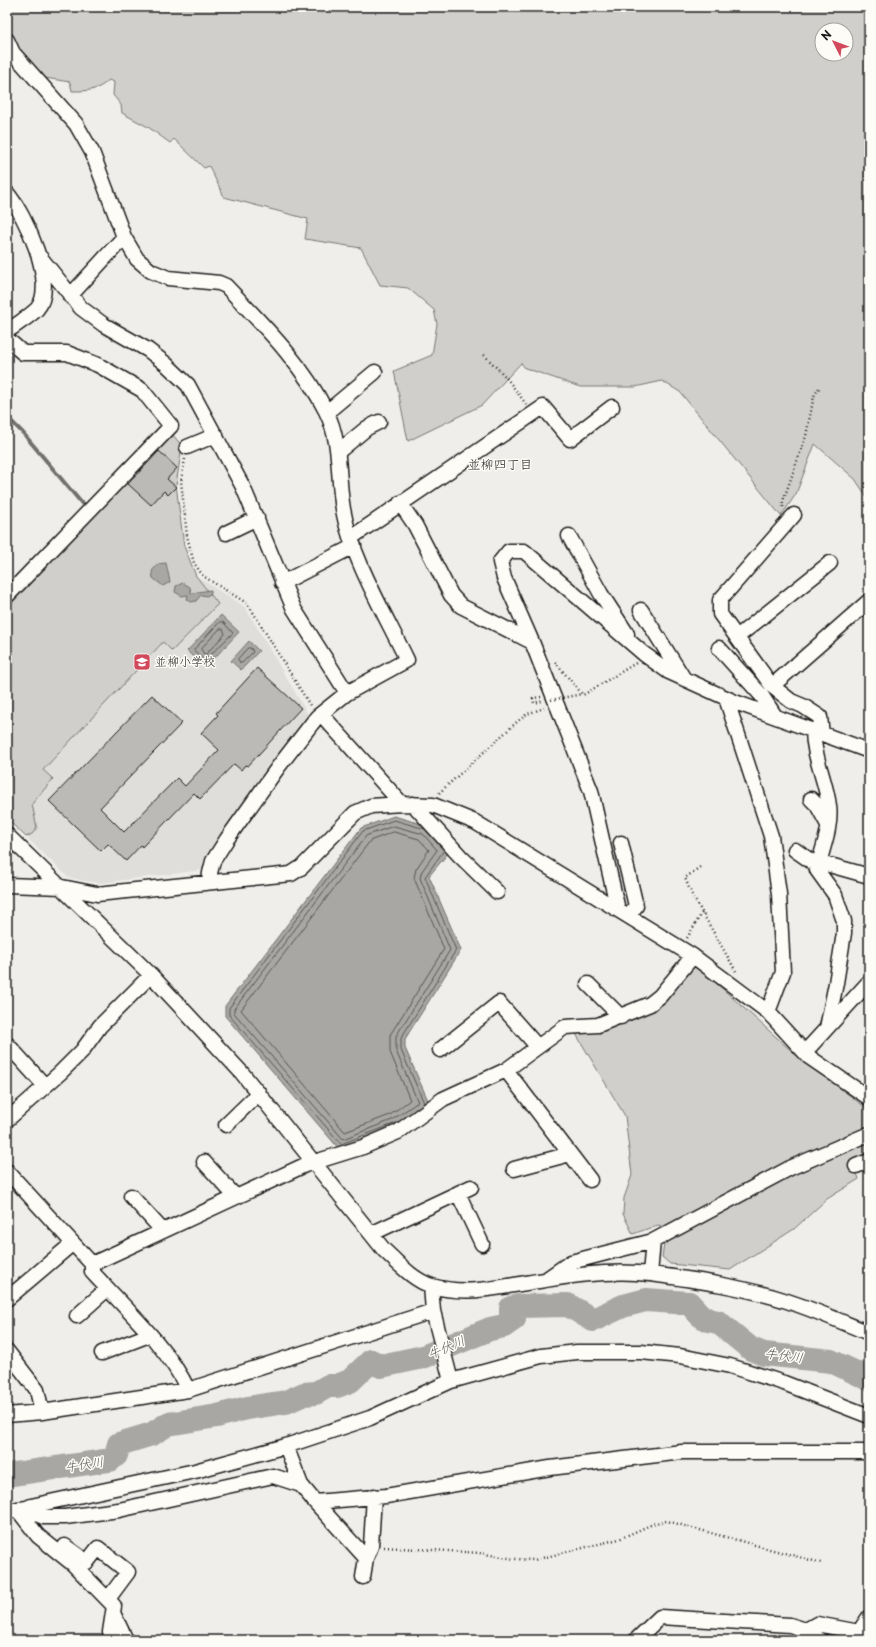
<svg xmlns="http://www.w3.org/2000/svg" width="876" height="1647" font-family="'Playpen Sans','Klee One',sans-serif">
	<style>
		.built { fill: #e0deda }
		.green { fill: #d0cfcc; stroke: #767674; fill-rule: evenodd }
		.water { fill: #a8a7a3; stroke: #706f6d }
		.lines { fill: none; stroke-linecap: round; stroke-linejoin: round }
		.shore { stroke: #545452; stroke-width: 1 }
		.stream { stroke: #706f6d; stroke-width: 4 }
		.river { stroke: #a8a7a3; stroke-width: 24 }
		.building { fill: #bbbab6; stroke: #1c1c1c }
		.minor-casing { stroke: #1c1c1c; stroke-width: 17 }
		.path { stroke: #1c1c1c; stroke-width: 2.5; stroke-dasharray: 1 3; stroke-linecap: butt }
		.minor { stroke: #fdfcf7; stroke-width: 14 }
		.path-bridge { stroke: #1c1c1c; stroke-width: 2.5; stroke-dasharray: 1 3; stroke-linecap: butt }
		.labels { text-anchor: middle; stroke-width: 3; stroke-linejoin: round; paint-order: stroke }
		.poi-label { font-size: 12px; fill: #1c1c1c; stroke: #fdfcf7; text-anchor: start }
		.neighbourhood-label { font-size: 13px; fill: #1c1c1c; stroke: #fdfcf7 }
		.water-label { font-size: 13px; font-style: italic; fill: #5b5b59; stroke: #fdfcf7 }
	</style>
	<rect width="100%" height="100%" fill="#f0eeea"/>
	<filter id="ink" filterUnits="userSpaceOnUse"><feTurbulence type="fractalNoise" baseFrequency=".025" numOctaves="2"/><feDisplacementMap in="SourceGraphic" scale="8" xChannelSelector="R" yChannelSelector="G"/><feConvolveMatrix kernelMatrix="1 2 1 2 8 2 1 2 1" color-interpolation-filters="sRGB"/></filter>
	<g filter="url(#ink)">
		<path class="built" d="M173,435l9,11 -6,39 8,61 12,30 49,31 64,109 -88,124 -18,30 -103,13 -16,-2 -16,-4 -61,-58z"/>
		<path class="green" d="M7,7h862v493l-14,-21 -40,-35 -19,50 -15,22 -101,-124 -18,-11 -27,6h-55l-55,-19 -4,-5 -39,42 -74,36 -14,-70 38,-16 5,-31 -3,-14 -26,-22 -28,-3 -19,-37 -56,-9 3,-20 -84,-22 -15,-31 -5,2 -30,-29 -4,4 -22,-16 -26,-14 -1,-8 -8,-10 1,-13 -5,-2c-12,11 -21,11 -37,11l-2,-9 -31,-5 -24,-27 -8,-19zM822,30h24v24h-24z
			M168,435h5l9,11 -6,39 8,61 12,30 22,28 -46,47 -9,-9 -120,128 10,9 -21,25 5,24 -5,6 -6,3 -19,-18v-217z
			M694,963l102,92 73,55v16l-10,7 -83,34 -108,61 -10,-3 -25,9 -10,-20 1,-16 8,-23 -7,-59 -49,-82 27,-5 28,-10z
			M865,1142l1,13 -12,9 5,15 -32,20 -33,30 -64,41 -60,-6 -8,-7 2,-13 134,-74z"/>
		<path class="water" d="M166,563l4,19 -7,4 -10,-8 -1,-7 6,-7z
			M183,583l7,4 1,6 20,-3v3l-4,3 -6,-1 -5,6 -5,1 -4,-3 1,-4 -6,1 -7,-4 1,-6z
			M221,615l18,17 -34,36 -18,-17z
			M249,641l10,10 -18,19 -10,-9z
			M394,816l34,10 22,25 -21,25 32,74 -56,89v9l25,57 -33,23 -57,22 -115,-134v-10l136,-178z"/>
		<g class="lines">
			<path class="shore" d="M220,622h3l10,11 -29,28 -10,-11z
				M220,629h3l2,5 -19,20h-2l-3,-5z
				M248,648h3l2,4 -11,11h-2l-2,-4z
				M394,826l29,8 14,16 -15,21 -2,7 30,72 -54,86v15l22,51 -26,18 -49,19 -109,-126v-4l132,-173z
				M394,832l25,7 10,11 -13,19 -2,9 30,71 -54,86v17l20,48 -20,15 -45,17 -104,-122 129,-169z
				M424,1103l-23,-53v-12l55,-88 -31,-73 19,-27
				M396,1123l-55,21 -112,-129v-7l134,-177 31,-11 31,9"/>
			<path class="stream" d="M7,417l16,16 61,73"/>
			<path class="river" d="M7,1475l103,-15 6,-5 3,-11 33,-10 16,-10 49,-8 30,-8 39,-6 18,-8 12,-1 12,-7h9l13,-5 21,-20 10,5 42,-9 67,-28 14,-3 10,-7 -3,-4v-7l8,-2 49,-1 25,15 30,-14 23,-6 43,3 11,12 8,5 10,2 33,27 13,5 67,7 38,18"/>
		</g>
		<path class="building" d="M159,451l18,17 -10,11 9,8 -8,8 -4,-4 -13,14 -23,-21z
			M257,668l44,40 -53,58 -3,-1 -4,5 -7,-6 -34,35 -6,-6 -52,54 -1,-2 -15,16 -18,-17 -7,7 -52,-50 103,-106 30,28 -82,85 24,24 53,-54 8,8 34,-36 -18,-17 17,-18 -2,-2z"/>
		<g class="lines">
			<g class="minor-casing">
				<path id="minor" d="M7,40l6,13 63,71 16,28 32,85 13,22 14,12 17,7 51,5 7,3c37,39 76,77 100,125 16,32 11,65 17,98 8,48 43,107 64,151l-60,33 -30,24 -38,49 -52,73 -14,22 -3,12 -1,8
					M7,193c18,21 51,92 30,116 -7,7 -17,13 -25,19l-5,-1
					M40,257l41,51 23,17 44,25 18,14 22,21 55,102 51,122 53,84
					M70,296l54,-59
					M7,339l16,14h44l31,12 44,25 29,36 -164,170
					M327,412l48,-40
					M187,447l29,-12
					M339,451l28,-23 12,-6
					M400,503l15,22 36,70 10,11 71,36
					M794,515l-74,85v14l52,72 19,15 12,5 17,11 2,17
					M226,533l31,-15
					M569,536l32,58 26,40
					M352,537l191,-130 27,32 42,-32
					M282,583l72,-37
					M641,610l43,69
					M737,637l93,-74
					M719,648l43,48 13,20
					M772,686l97,-85
					M726,698l45,138 8,58 4,78 -15,40
					M321,714l81,90
					M813,730c0,27 13,50 16,76 3,20 -7,44 -12,64l18,25 9,26v12l-8,50 -9,45
					M811,799l6,6 11,20
					M413,804l47,52 37,36
					M7,835l144,140 91,98 142,177c14,13 29,30 48,36 37,11 76,-1 113,-6 34,-6 72,-10 106,-6 45,6 93,13 136,27 28,9 55,21 82,32
					M621,843l15,63 -8,10
					M795,850l23,16
					M819,862l50,14
					M7,885l55,2 35,7 194,-20 11,-7 53,-54 16,-7 31,-2 31,1 42,17 218,134 75,56 41,45 60,41
					M618,910l-27,-119 -59,-149 -28,-64 -4,-16 9,-11h15l120,103 25,18 66,30 134,49
					M588,984l33,33
					M7,1044l38,42
					M440,1050l59,-47 38,43
					M805,1052l64,-70
					M506,1070l84,110
					M7,1120l53,-47 22,-22 18,-25 51,-51
					M226,1125l33,-32
					M204,1162l31,34
					M856,1166l13,-5
					M514,1169l56,-15
					M7,1171l85,93v8c31,34 77,76 96,118
					M458,1193l24,51
					M131,1196l31,34
					M371,1234l100,-47
					M92,1264l213,-99 58,-18 35,-15 45,-33 63,-29 59,-43 33,-2 52,-21 10,-8 33,-40
					M650,1274l3,-33
					M548,1278l23,-16 82,-21 137,-73 79,-34
					M431,1286l2,25 18,70
					M7,1299l66,-56
					M77,1316l30,-27
					M7,1351l30,39 5,22
					M102,1353l47,-18
					M7,1415l35,-3 146,-22 245,-79
					M286,1446l15,39 14,17 71,-6 164,-28 132,-16h187
					M315,1502l51,56
					M27,1508l16,9h22l54,-7 154,-34 28,9
					M17,1509l21,27 35,28 41,42 -4,26 4,8
					M7,1511l20,-3 4,-2 164,-35 91,-25 84,-28 81,-37 90,-25 36,-4h64l39,4 50,10 54,17 85,33
					M65,1546l22,16 11,-14 30,24 -20,27
					M363,1577l3,-19 5,-12 3,-50
					M113,1613l13,27
					M806,1630l11,-6 42,8 10,-15
					M636,1640l24,-23 130,8 16,5 14,10"/>
			</g>
			<path class="path" d="M865,7l4,2
				M484,355l21,21 21,28
				M185,459l-4,22 6,55 7,27 9,13 45,28 63,103
				M783,507v-6l23,-65 8,-40 5,-8
				M555,662l28,33 53,-32
				M541,697l-8,1 1,5 8,-2
				M439,793l79,-72 9,-7 17,-6
				M700,867l-15,11 6,15 46,80
				M687,938l15,-25
				M384,1547l95,6 35,6 20,1 85,-21 36,-16 12,-2 154,42"/>
			<use href="#minor" class="minor"/>
			<path class="path-bridge" d="M551,700l31,-6"/>
		</g>
	</g>
	<defs>
		<g id="school-square" transform="scale(0.9)"><rect x="-9" y="-9" width="18" height="18" rx="4" fill="#d1495b" stroke="#fdfcf7"/><path d="M0-5L7-2L0 1L-7-2ZM-4 1L0 2.5L4 1V4Q0 6-4 4Z" fill="#fff"/></g>
	</defs>
	<g fill-rule="evenodd">
		<use href="#school-square" x="142" y="662"/>
	</g>
	<g class="labels">
		<g class="poi-label">
			<text x="155" y="666">並柳小学校</text>
		</g>
		<g class="neighbourhood-label">
			<text x="500" y="469">並柳四丁目</text>
		</g>
		<g class="water-label">
			<text transform="translate(446 1347) rotate(-23)" y="5">牛伏川</text>
			<text transform="translate(784 1355) rotate(7)" y="5">牛伏川</text>
			<text transform="translate(84 1464) rotate(-8)" y="5">牛伏川</text>
		</g>
	</g>
	<rect width="876" height="1647" fill="none" stroke="#fdfcf7" stroke-width="24"/>
	<rect x="12" y="12" width="852" height="1623" fill="none" stroke="#1c1c1c" stroke-width="1.5" filter="url(#ink)"/>
	<g transform="translate(834 42) rotate(312)"><circle r="19" fill="#fdfcf7" stroke="#a3a29f"/>
	<path d="M0-3L7 15L0 10L-7 15Z" fill="#d1495b"/>
	<text y="-6" font-size="11" font-weight="bold" text-anchor="middle" fill="#1c1c1c">N</text>
	</g>
</svg>
